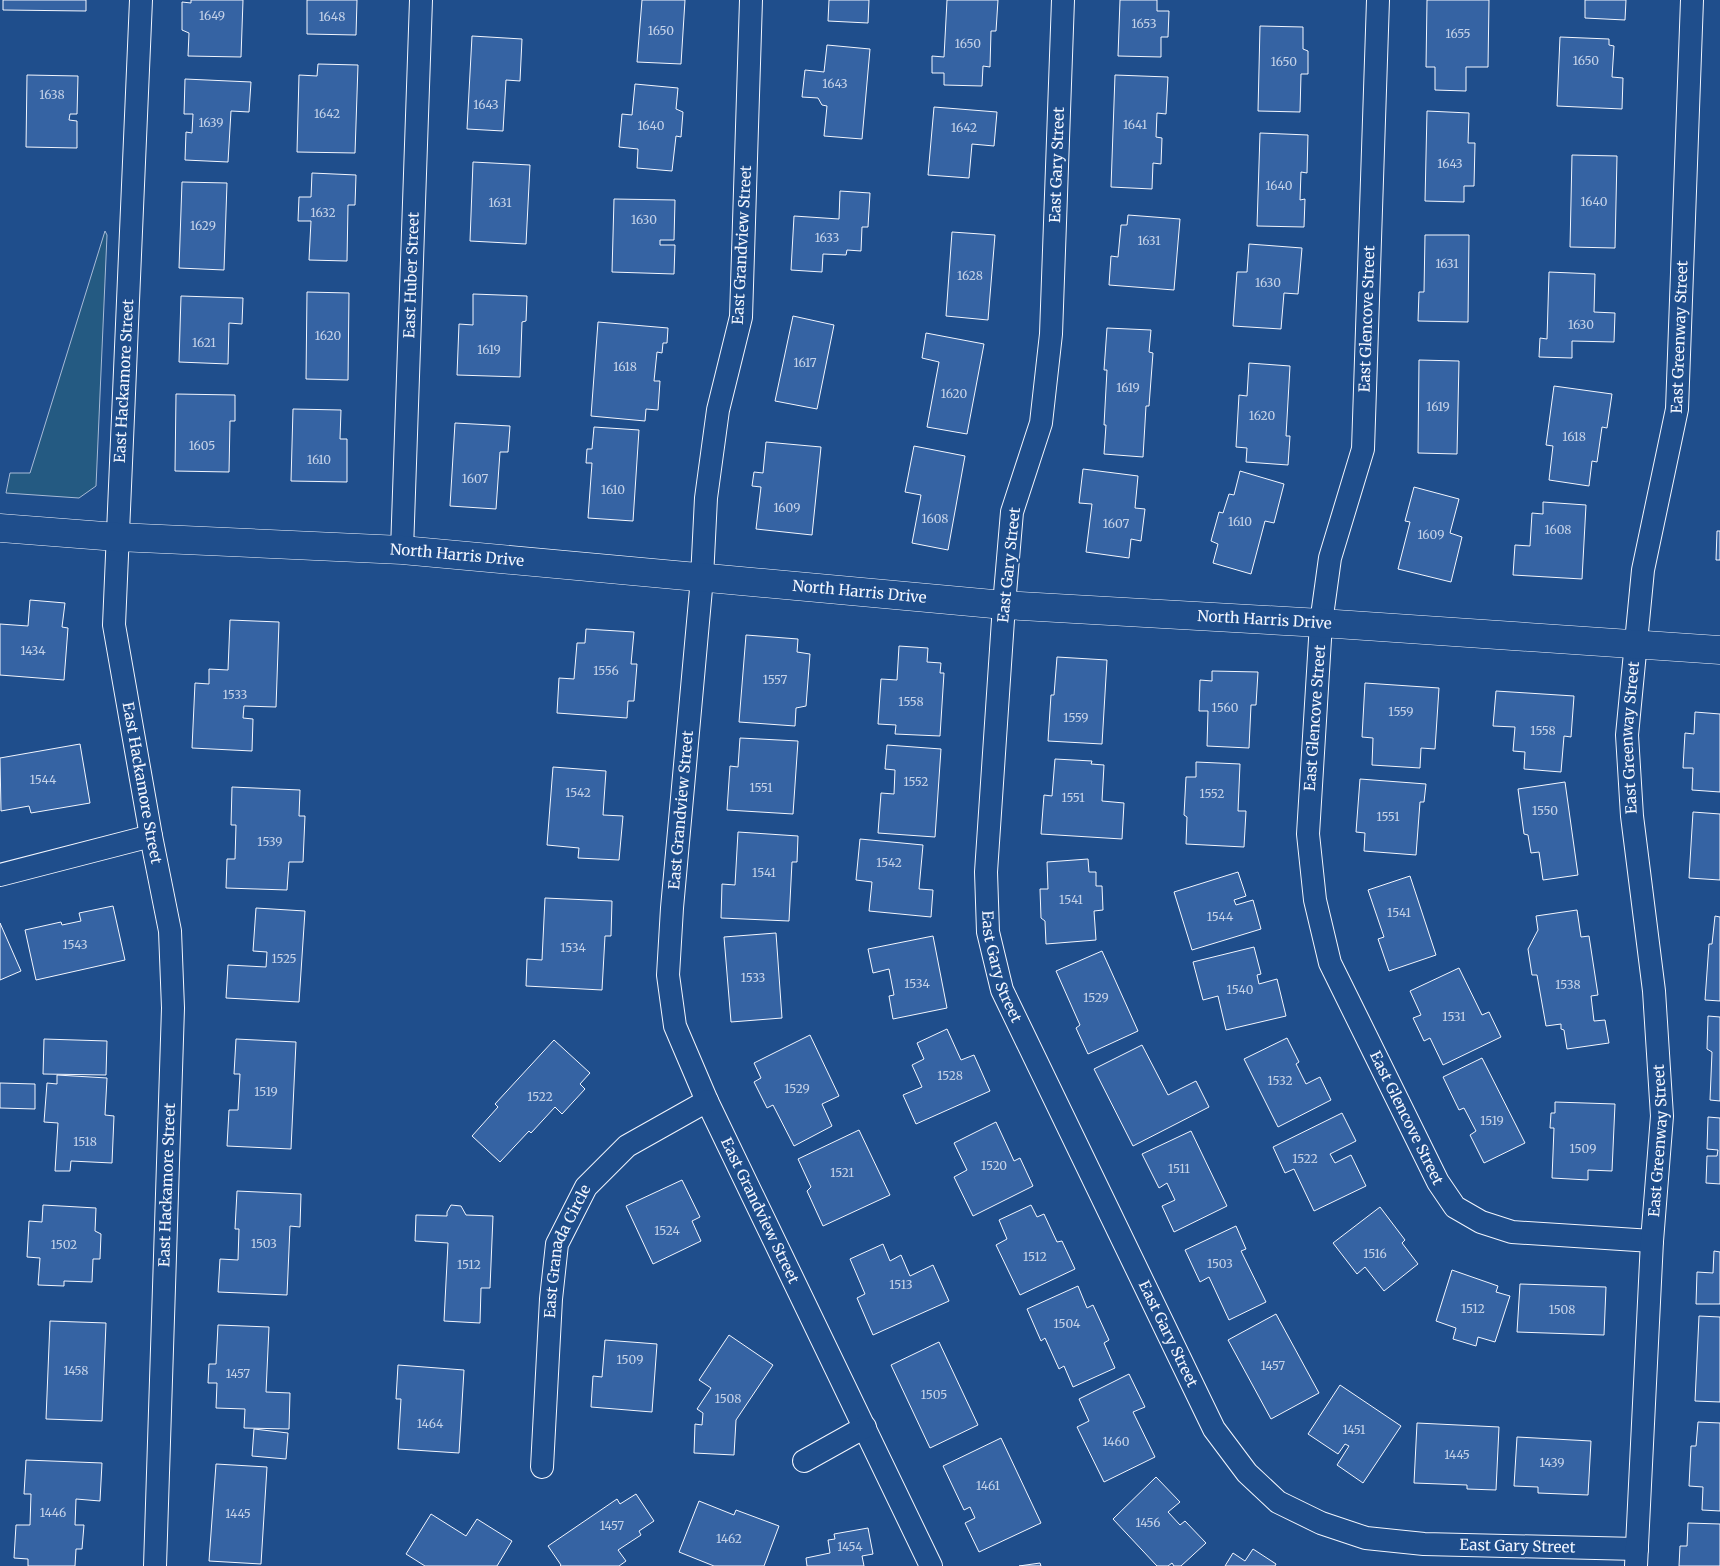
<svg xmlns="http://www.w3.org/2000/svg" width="1720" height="1566" font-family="Merriweather,serif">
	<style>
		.green { fill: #245a82; stroke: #a8bbd7 }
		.building { fill: #3563a3; stroke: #f2f6ff }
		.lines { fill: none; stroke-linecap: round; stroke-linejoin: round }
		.street-casing { stroke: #f2f6ff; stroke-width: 24 }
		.secondary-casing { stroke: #f2f6ff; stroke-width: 29 }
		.street { stroke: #1f4e8c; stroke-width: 22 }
		.secondary { stroke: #1f4e8c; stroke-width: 28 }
		.labels { text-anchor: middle; stroke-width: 4; stroke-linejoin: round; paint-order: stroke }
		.number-label { font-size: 12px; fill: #c3d1e8 }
		.street-label { font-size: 15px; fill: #f2f6ff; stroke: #1f4e8c }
	</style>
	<rect width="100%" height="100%" fill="#1f4e8c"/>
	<path class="green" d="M105,231l2,4 -11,251 -17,12 -73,-5 4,-20h20z"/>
	<path class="building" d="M3,0h83v11l-83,-1z
		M191,0h52l-2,57 -53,-1 1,-23 -7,-3v-28l9,1z
		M307,0h50l-1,35 -49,-1z
		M642,0h43l-4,64 -44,-2z
		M829,0h40l-1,23 -40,-2z
		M947,0h51l-2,31h-5l-1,36 -7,-1 -1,20 -38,-1v-12h-12v-17l12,1z
		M1120,0h37v11h12l-1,26h-7v20l-43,-1z
		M1427,0h62l-1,67h-22v24l-31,-1v-23h-9z
		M1585,0h41l-1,20 -40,-2z
		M1260,26l43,1v22l5,2v23h-7l-1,38 -42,-1z
		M472,36l50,3 -2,42 -14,-1 -3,51 -36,-2z
		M1560,37l49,2v6l5,1 -2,31 11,1 -1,31 -65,-3z
		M827,45l43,4 -8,90 -38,-3 3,-30 -5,-1 -4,-7 -16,-1 3,-27 19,2z
		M318,64l40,1 -3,88 -58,-1 2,-77 18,1z
		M27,75l51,1 -1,38h-7l-1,6 8,1v27l-51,-1z
		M1115,75l53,2 -2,37 -9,-1 -1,24 6,1 -1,26 -8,-1 -1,26 -41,-2z
		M185,79l66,3 -2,30 -18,-1 -3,51 -43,-2 1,-28 6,1 1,-19h-9z
		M635,84l43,4 -2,21 7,3 -2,25 -5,-1 -4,35 -35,-3 1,-19 -19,-2 3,-33 10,1z
		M934,107l63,5 -3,34 -22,-2 -3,34 -41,-3z
		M1427,111l42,2 -1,30h7l-1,43h-10v16l-39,-1z
		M1260,133l48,2 -1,38 -6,-1 -1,28 5,-1 -1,28 -47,-1z
		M1572,155l45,1 -2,92 -45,-1z
		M473,162l57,3 -4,79 -56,-3z
		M312,173l44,2 -1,30h-7l-1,56 -38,-1 2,-39h-13l1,-24h12z
		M182,182l45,1 -3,87 -45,-2z
		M840,191l30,2 -2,34h-6l-1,24 -14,-1 -1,5 -23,-1 -1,18 -31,-2 3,-54 45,3z
		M614,199l61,1 -1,40h-14v5h15l-1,29 -62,-2z
		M1128,215l52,4 -6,71 -65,-5 2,-29 7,1 3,-32h6z
		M952,232l43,3 -7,85 -42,-4z
		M1425,235h44l-1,87 -50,-1 1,-29h5z
		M1249,244l53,4 -4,46 -14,-1 -3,36 -48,-3 4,-54h10z
		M1549,272l46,2 -1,38 21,1 -1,29 -42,-1v17l-33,-1 1,-19 7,1z
		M307,292l42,1 -1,87 -42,-1z
		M473,294l54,2 -1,25 -4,1 -2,55 -63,-2 2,-51 14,1z
		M181,296l62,2 -1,26 -13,-1 -1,41 -49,-2z
		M793,316l41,9 -17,84 -42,-8z
		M598,322l70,6 -1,15h-4l-1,10 -5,-1 -3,29h6l-2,29 -12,-1 -1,12 -54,-5z
		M1107,328l44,2 -2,22 4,1 -4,53h-3l-3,51 -39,-3 2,-29h-2l3,-55h-3z
		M926,333l58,11 -17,90 -40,-7 12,-65 -17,-4z
		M1419,360l40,1 -2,93 -39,-1z
		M1249,363l41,3 -4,70h4l-2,29 -42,-3 1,-14 -11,-1 3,-52 8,1z
		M1554,386l58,8 -5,34 -5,-1 -5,35 -5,-1 -3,25 -40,-6 4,-34 -7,-1z
		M176,394l59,1v26h-5l-1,51 -54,-1z
		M293,409l48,1 -1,29h7v43l-56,-1z
		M455,423l55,3 -2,26h-8l-4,57 -46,-3z
		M594,427l45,3 -6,91 -45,-3 4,-55h-6l1,-14h5z
		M766,442l55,5 -9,88 -56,-6 5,-42 -9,-1 2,-14 9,1z
		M914,446l51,10 -17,94 -36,-7 9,-48 -16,-3z
		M1083,469l55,7 -3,32 10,1 -4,32 -10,-2 -2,19 -43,-6 6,-48 -13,-1z
		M1240,471l44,13 -10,39 -9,-2 -14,53 -38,-11 5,-19 -7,-3 8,-29 4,1 6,-19 5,1z
		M1414,487l45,12 -9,34 12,4 -11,45 -53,-13 12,-47 -5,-1z
		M1543,502l43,3 -4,74 -69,-4 2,-30 15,1 2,-33 11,1z
		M1717,531h3v29h-4z
		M30,600l35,3 -3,24 6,1 -4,52 -64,-5v-51l28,2z
		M230,620l49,2 -3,85 -32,-1 -1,12 10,1 -1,32 -60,-3 3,-65 14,1v-15l19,1z
		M586,629l48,3 -3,32h6l-3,37h-6l-1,17 -70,-5 2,-35 15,1 3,-36h8z
		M746,635l52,4 -1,13 13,2 -4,52 -10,2 -1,18 -56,-4z
		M899,646l29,2 -1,14 14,1 -1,10h4l-4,63 -45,-2 1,-9 -18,-1 3,-45 16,1z
		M1057,657l50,3 -5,84 -54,-3 3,-46h3z
		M1212,671l46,1 -2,33h-5l-2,43 -42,-2 1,-35h-9l1,-31 12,1z
		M1365,683l74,5 -4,61 -14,-1 -1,20 -48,-3 1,-27 -11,-1z
		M1496,691l78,5 -3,41 -7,-1 -3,36 -37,-3 1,-17 -12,-1 2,-24 -22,-1z
		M1695,712l25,2v78l-28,-2 1,-22h-10l2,-35 9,1z
		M740,738l58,3 -5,73 -66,-4 3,-44 8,1z
		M80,744l10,59 -59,10 -2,-7 -28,5 -1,-53z
		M887,745l54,4 -6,88 -57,-4 3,-40 13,1 1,-24 -10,-1z
		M1055,759l37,2 -1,3 13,1 -2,36 22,2 -2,36 -81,-5 3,-39 8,1z
		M1196,762l44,2 -2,47h8l-2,36 -58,-3 1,-27 -3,-2 2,-38h10z
		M553,767l53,4 -3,44 20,1 -4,44 -41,-2 1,-10 -32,-3z
		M1360,779l66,5 -2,18h-4l-4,53 -52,-4 1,-18 -9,-1z
		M1565,782l13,93 -35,5 -4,-28 -8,1 -3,-18 -4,-1 -6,-45z
		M232,787l68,3 -1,26h6l-2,46h-14l-2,28 -61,-2 1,-29h8l1,-34h-5z
		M1693,812l27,2v66l-31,-2z
		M738,832l60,4 -1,26h-5l-3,59 -68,-3 1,-34 13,1z
		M860,839l63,6 -4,44 14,1 -2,27 -62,-6 3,-29 -16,-2z
		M1088,859l1,13h7v14h6l1,24 -9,1 2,29 -50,4 -1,-23 -4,-3 -1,-29h8l-1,-27z
		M1238,872l8,24 -12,4 2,5 17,-5 8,29 -69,21 -18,-58z
		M1410,876l26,79 -47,16 -11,-32 6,-2 -16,-47z
		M545,898l67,3 -1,35h-6l-3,54 -76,-4 1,-27 15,1z
		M113,906l12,54 -89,20 -11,-50 36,-8 1,3 19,-4 -2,-8z
		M256,908l49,3 -6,91 -73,-4 2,-33 38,2 1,-15 -14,-1z
		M1577,910l4,27 8,-1 9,59 -7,1 3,25 11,-1 4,23 -42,6 -3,-19 -3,-1v-5l-15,2 -9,-51h-5l-4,-26 10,-19 -2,-14z
		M1715,916l5,1v84l-15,-1 4,-56h3z
		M0,923l21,48 -21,9z
		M776,933l6,85 -51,4 -7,-85z
		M933,936l14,72 -54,11 -4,-23 5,-1 -5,-26 -16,4 -5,-24z
		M1254,947l7,27 -4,1 2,9 18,-5 9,37 -60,14 -8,-34 -15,4 -10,-38z
		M1102,951l36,80 -50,23 -12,-26 4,-3 -24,-54z
		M1459,968l23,47 7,-3 12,25 -58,28 -13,-27 -6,3 -11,-23 8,-3 -11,-24z
		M1708,1016l12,1v84l-10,-1 2,-48 -5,-3z
		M947,1029l14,31 13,-5 16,36 -74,33 -13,-29 19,-8 -10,-22 12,-6 -7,-16z
		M810,1035l29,61 -17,8 10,22 -38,20 -21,-41 -6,3 -13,-26 7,-4 -7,-15z
		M1287,1038l12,24 -3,2 10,20 14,-7 11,23 -53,27 -34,-68z
		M44,1039l63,2 -1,34 -63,-1z
		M236,1039l60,3 -5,107 -64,-3 2,-36h9l2,-36h-6z
		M554,1040l36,33 -10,11 5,5 -23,25 -7,-7 -24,26 -2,-2 -29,31 -28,-26 26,-29 -3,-3z
		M1142,1045l26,50 28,-14 13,26 -76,39 -39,-77z
		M1482,1058l43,85 -41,20 -14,-28 6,-4 -12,-23 -5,2 -16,-33z
		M57,1075l50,3 -2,37 9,1 -2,47 -41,-2 -1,10h-15l3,-48 -14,-1 3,-39 10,1z
		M0,1083l35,1v25l-35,-1z
		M1555,1102l60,2 -3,67 -24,-1v10l-36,-2 2,-50h-4l1,-15h4z
		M1342,1113l14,28 -26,13 5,9 16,-8 15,31 -52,25 -20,-42 -9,4 -12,-26z
		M1708,1117l12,1v66l-14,-1 1,-27h10l1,-6 -11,-1z
		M996,1122l18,39 6,-3 13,28 -60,30 -19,-39 13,-7 -13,-27z
		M859,1130l31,65 -67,31 -16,-35 4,-4 -13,-28z
		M1191,1131l36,75 -53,26 -12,-26 13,-6 -8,-17 -8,5 -17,-34z
		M682,1180l18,37 -8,4 9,20 -48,23 -27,-58z
		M237,1191l64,3 -1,33 -10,-1 -3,69 -69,-3 2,-33 18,1 1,-31h-4z
		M43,1205l53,3 -1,23 6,3 -1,25h-7l-1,23 -28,-1v5l-26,-1 2,-27 -13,-1 2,-36 13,1z
		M451,1205l10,1 5,9 27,1 -3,72h-9l-1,35 -36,-2 4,-78 -33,-2 1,-26 31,1v-4z
		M1031,1205l6,12 7,-3 13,28 5,-1 13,28 -55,26 -24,-50 11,-6 -8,-19z
		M1380,1207l25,33 -3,3 16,21 -34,27 -19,-24 -8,7 -24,-31z
		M1236,1226l10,23 -5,2 25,51 -37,18 -20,-43 -9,5 -15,-32z
		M883,1244l7,17 11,-6 9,21 23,-11 16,36 -76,34 -16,-37 8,-4 -15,-35z
		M1714,1251l6,1v52h-24l1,-32 16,1z
		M1452,1270l46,16 -2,6 14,4 -15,46 -17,-5 -2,9 -23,-7 3,-11 -20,-7z
		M1520,1284l86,3 -2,48 -87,-3z
		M1078,1286l9,22 6,-3 16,35 -5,3 11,25 -42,19 -9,-21 -5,3 -14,-31 -4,3 -14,-32z
		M1276,1314l43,79 -48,26 -43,-79z
		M1699,1316l21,1v85l-25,-1z
		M50,1321l56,2 -4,98 -56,-2z
		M218,1325l51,2 -3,65 24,1 -1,36 -45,-1 1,-19 -29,-1 1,-25h-9l1,-19h7z
		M729,1335l44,30 -37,55 -2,35 -40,-2 1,-29 7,1 1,-12 -6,-4 14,-21 -12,-8z
		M605,1340l52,4 -5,68 -61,-5 2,-31 9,1z
		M939,1342l39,83 -48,23 -39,-83z
		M398,1365l66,5 -5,83 -61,-4 3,-50h-5z
		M1129,1374l16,33 -12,5 22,45 -51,25 -27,-55 12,-6 -10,-22z
		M1340,1385l61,41 -38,57 -26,-18 12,-19 -4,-2 -7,10 -30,-20z
		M1698,1422l22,1v88l-18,-1 1,-23 -14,-1 2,-40h5z
		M1417,1423l82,4 -3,63 -29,-1v-4l-53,-2z
		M254,1429l34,4 -2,26 -34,-3z
		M1517,1437l74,4 -3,54 -50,-2v-6l-24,-1z
		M1001,1438l40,85 -62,29 -14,-29 10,-5 -5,-11 -6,3 -21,-44z
		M26,1460l76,3 -2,38 -24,-2 -1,26h9l-2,24h-6l-1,17h-47v-7l-14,-1 2,-33h14l1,-31h-7z
		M216,1464l51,3 -6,97 -52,-3z
		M1156,1477l24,25 -12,10 12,13 5,-4 21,22 -25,23h-7l-2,-3 -4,3h-11l-44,-47z
		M636,1494l18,27 -15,10 2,4 -23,15 8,11 -7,5h-59l1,-1 -13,-19 69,-47 3,5z
		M699,1501l35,14 2,-5 43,16 -15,40h-50l-35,-14z
		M431,1514l35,22 11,-17 35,22 -15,25h-72l-19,-12z
		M1688,1523l32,1v42h-41l1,-20h7z
		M868,1528l5,26 -11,2 2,10h-57l-1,-8 24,-5 -2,-13 7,-1 -1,-5z
		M1253,1549l23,15 -1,2h-50l8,-13 12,8z
		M1040,1563l1,3h-22z"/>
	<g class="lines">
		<g class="street-casing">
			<g id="street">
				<path id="s1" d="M141,0l-27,625 37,211 19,95 3,77 -18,558"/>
				<path id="s2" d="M751,0l-10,317 -23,93 -12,88 -4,80 -30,330 -4,67 7,51 32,75 224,465"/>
				<path id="s3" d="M1063,0l-12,334 -10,89 -29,89 -8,93 -18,267 2,60 14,58 212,439 33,44 31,29 43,21 45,15 58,6 213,5"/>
				<path id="s4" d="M1378,0l-15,449 -33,109 -9,65 -13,211 7,66 15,63 108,219 17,25 26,15 31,10 140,9"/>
				<path id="s5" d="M402,550l19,-550"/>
				<path d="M0,875l151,-39"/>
				<path d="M804,1461l61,-34"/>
				<path id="s6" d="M542,1467l9,-168 6,-55 29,-57 41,-41 80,-45"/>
				<path id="s7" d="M1636,1566l16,-325 10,-125 -8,-125 -22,-175 -5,-81 16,-165 34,-161 15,-409"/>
			</g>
		</g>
		<g class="secondary-casing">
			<g id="secondary">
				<path id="s8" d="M0,528l117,9 285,13 602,55 317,18 399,27"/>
			</g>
		</g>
		<use href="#street" class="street"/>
		<use href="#secondary" class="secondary"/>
	</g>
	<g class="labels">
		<g class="number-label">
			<text x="212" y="20">1649</text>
			<text x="332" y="21">1648</text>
			<text x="1144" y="28">1653</text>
			<text x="661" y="35">1650</text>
			<text x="1458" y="38">1655</text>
			<text x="968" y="48">1650</text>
			<text x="1586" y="65">1650</text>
			<text x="1284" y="66">1650</text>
			<text x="835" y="88">1643</text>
			<text x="52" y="99">1638</text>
			<text x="486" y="109">1643</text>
			<text x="327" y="118">1642</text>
			<text x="211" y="127">1639</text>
			<text x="1135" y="129">1641</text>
			<text x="651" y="130">1640</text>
			<text x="964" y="132">1642</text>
			<text x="1450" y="168">1643</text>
			<text x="1279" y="190">1640</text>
			<text x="1594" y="206">1640</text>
			<text x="500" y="207">1631</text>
			<text x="323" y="217">1632</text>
			<text x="644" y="224">1630</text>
			<text x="203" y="230">1629</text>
			<text x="827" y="242">1633</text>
			<text x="1149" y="245">1631</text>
			<text x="1447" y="268">1631</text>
			<text x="970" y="280">1628</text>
			<text x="1268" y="287">1630</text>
			<text x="1581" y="329">1630</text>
			<text x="328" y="340">1620</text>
			<text x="204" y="347">1621</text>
			<text x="489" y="354">1619</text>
			<text x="805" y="367">1617</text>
			<text x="625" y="371">1618</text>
			<text x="1128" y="392">1619</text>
			<text x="954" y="398">1620</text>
			<text x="1438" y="411">1619</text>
			<text x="1262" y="420">1620</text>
			<text x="1574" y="441">1618</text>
			<text x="202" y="450">1605</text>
			<text x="319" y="464">1610</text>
			<text x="475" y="483">1607</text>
			<text x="613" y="494">1610</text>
			<text x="787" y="512">1609</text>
			<text x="935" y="523">1608</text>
			<text x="1240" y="526">1610</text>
			<text x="1116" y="528">1607</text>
			<text x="1558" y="534">1608</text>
			<text x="1431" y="539">1609</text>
			<text x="33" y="655">1434</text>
			<text x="606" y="675">1556</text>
			<text x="775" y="684">1557</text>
			<text x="235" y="699">1533</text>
			<text x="911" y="706">1558</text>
			<text x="1225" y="712">1560</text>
			<text x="1401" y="716">1559</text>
			<text x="1076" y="722">1559</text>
			<text x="1543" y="735">1558</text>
			<text x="43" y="784">1544</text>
			<text x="916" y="786">1552</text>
			<text x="761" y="792">1551</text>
			<text x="578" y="797">1542</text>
			<text x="1212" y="798">1552</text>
			<text x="1073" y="802">1551</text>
			<text x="1545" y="815">1550</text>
			<text x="1388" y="821">1551</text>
			<text x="270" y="846">1539</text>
			<text x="889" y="867">1542</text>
			<text x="764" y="877">1541</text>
			<text x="1071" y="904">1541</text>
			<text x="1399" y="917">1541</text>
			<text x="1220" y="921">1544</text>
			<text x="75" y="949">1543</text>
			<text x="573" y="952">1534</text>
			<text x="284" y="963">1525</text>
			<text x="753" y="982">1533</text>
			<text x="917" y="988">1534</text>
			<text x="1568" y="989">1538</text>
			<text x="1240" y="994">1540</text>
			<text x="1096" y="1002">1529</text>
			<text x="1454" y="1021">1531</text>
			<text x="950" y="1080">1528</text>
			<text x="1280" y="1085">1532</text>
			<text x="797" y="1093">1529</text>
			<text x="266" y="1096">1519</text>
			<text x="540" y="1101">1522</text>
			<text x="1492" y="1125">1519</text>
			<text x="85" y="1146">1518</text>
			<text x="1583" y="1153">1509</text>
			<text x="1305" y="1163">1522</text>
			<text x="994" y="1170">1520</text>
			<text x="1179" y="1173">1511</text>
			<text x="842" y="1177">1521</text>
			<text x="667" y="1235">1524</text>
			<text x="264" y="1248">1503</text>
			<text x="64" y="1249">1502</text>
			<text x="1375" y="1258">1516</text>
			<text x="1035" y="1261">1512</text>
			<text x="1220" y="1268">1503</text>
			<text x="469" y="1269">1512</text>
			<text x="901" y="1289">1513</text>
			<text x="1473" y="1313">1512</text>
			<text x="1562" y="1314">1508</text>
			<text x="1067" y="1328">1504</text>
			<text x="630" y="1364">1509</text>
			<text x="1273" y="1370">1457</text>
			<text x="76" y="1375">1458</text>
			<text x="238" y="1378">1457</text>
			<text x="934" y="1399">1505</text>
			<text x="728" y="1403">1508</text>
			<text x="430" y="1428">1464</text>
			<text x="1354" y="1434">1451</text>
			<text x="1116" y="1446">1460</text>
			<text x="1457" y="1459">1445</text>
			<text x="1552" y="1467">1439</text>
			<text x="988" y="1490">1461</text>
			<text x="53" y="1517">1446</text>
			<text x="238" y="1518">1445</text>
			<text x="1148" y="1527">1456</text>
			<text x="612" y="1530">1457</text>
			<text x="729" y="1543">1462</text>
			<text x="850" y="1551">1454</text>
		</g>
		<g class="street-label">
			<text transform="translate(1057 165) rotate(-88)" y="5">East Gary Street</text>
			<text transform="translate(742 245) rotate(-87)" y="5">East Grandview Street</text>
			<text dy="5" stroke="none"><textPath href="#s5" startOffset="275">East Huber Street</textPath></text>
			<text transform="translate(1367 319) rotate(-88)" y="5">East Glencove Street</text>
			<text dy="5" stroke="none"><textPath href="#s7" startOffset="1236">East Greenway Street</textPath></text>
			<text transform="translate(124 381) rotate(-87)" y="5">East Hackamore Street</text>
			<text dy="5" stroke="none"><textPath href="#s8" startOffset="458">North Harris Drive</textPath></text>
			<text transform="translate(1009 565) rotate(-84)" y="5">East Gary Street</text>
			<text dy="5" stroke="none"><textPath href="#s8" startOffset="862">North Harris Drive</textPath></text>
			<text dy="5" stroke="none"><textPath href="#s8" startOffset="1268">North Harris Drive</textPath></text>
			<text transform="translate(1315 718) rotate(-86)" y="5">East Glencove Street</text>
			<text dy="5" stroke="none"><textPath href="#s7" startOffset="831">East Greenway Street</textPath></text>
			<text dy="5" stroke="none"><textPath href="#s1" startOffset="786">East Hackamore Street</textPath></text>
			<text transform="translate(681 810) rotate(-85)" y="5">East Grandview Street</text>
			<text dy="5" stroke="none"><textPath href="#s3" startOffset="975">East Gary Street</textPath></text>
			<text dy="5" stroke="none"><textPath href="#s4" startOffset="1144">East Glencove Street</textPath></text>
			<text dy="5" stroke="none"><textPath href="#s7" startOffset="426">East Greenway Street</textPath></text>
			<text transform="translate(167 1185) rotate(-88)" y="5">East Hackamore Street</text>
			<text dy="5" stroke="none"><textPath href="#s2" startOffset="1235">East Grandview Street</textPath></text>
			<text dy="5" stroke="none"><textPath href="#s6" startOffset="219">East Granada Circle</textPath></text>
			<text dy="5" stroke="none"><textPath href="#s3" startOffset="1380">East Gary Street</textPath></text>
			<text dy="5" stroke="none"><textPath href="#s3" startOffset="1830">East Gary Street</textPath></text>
		</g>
	</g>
</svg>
